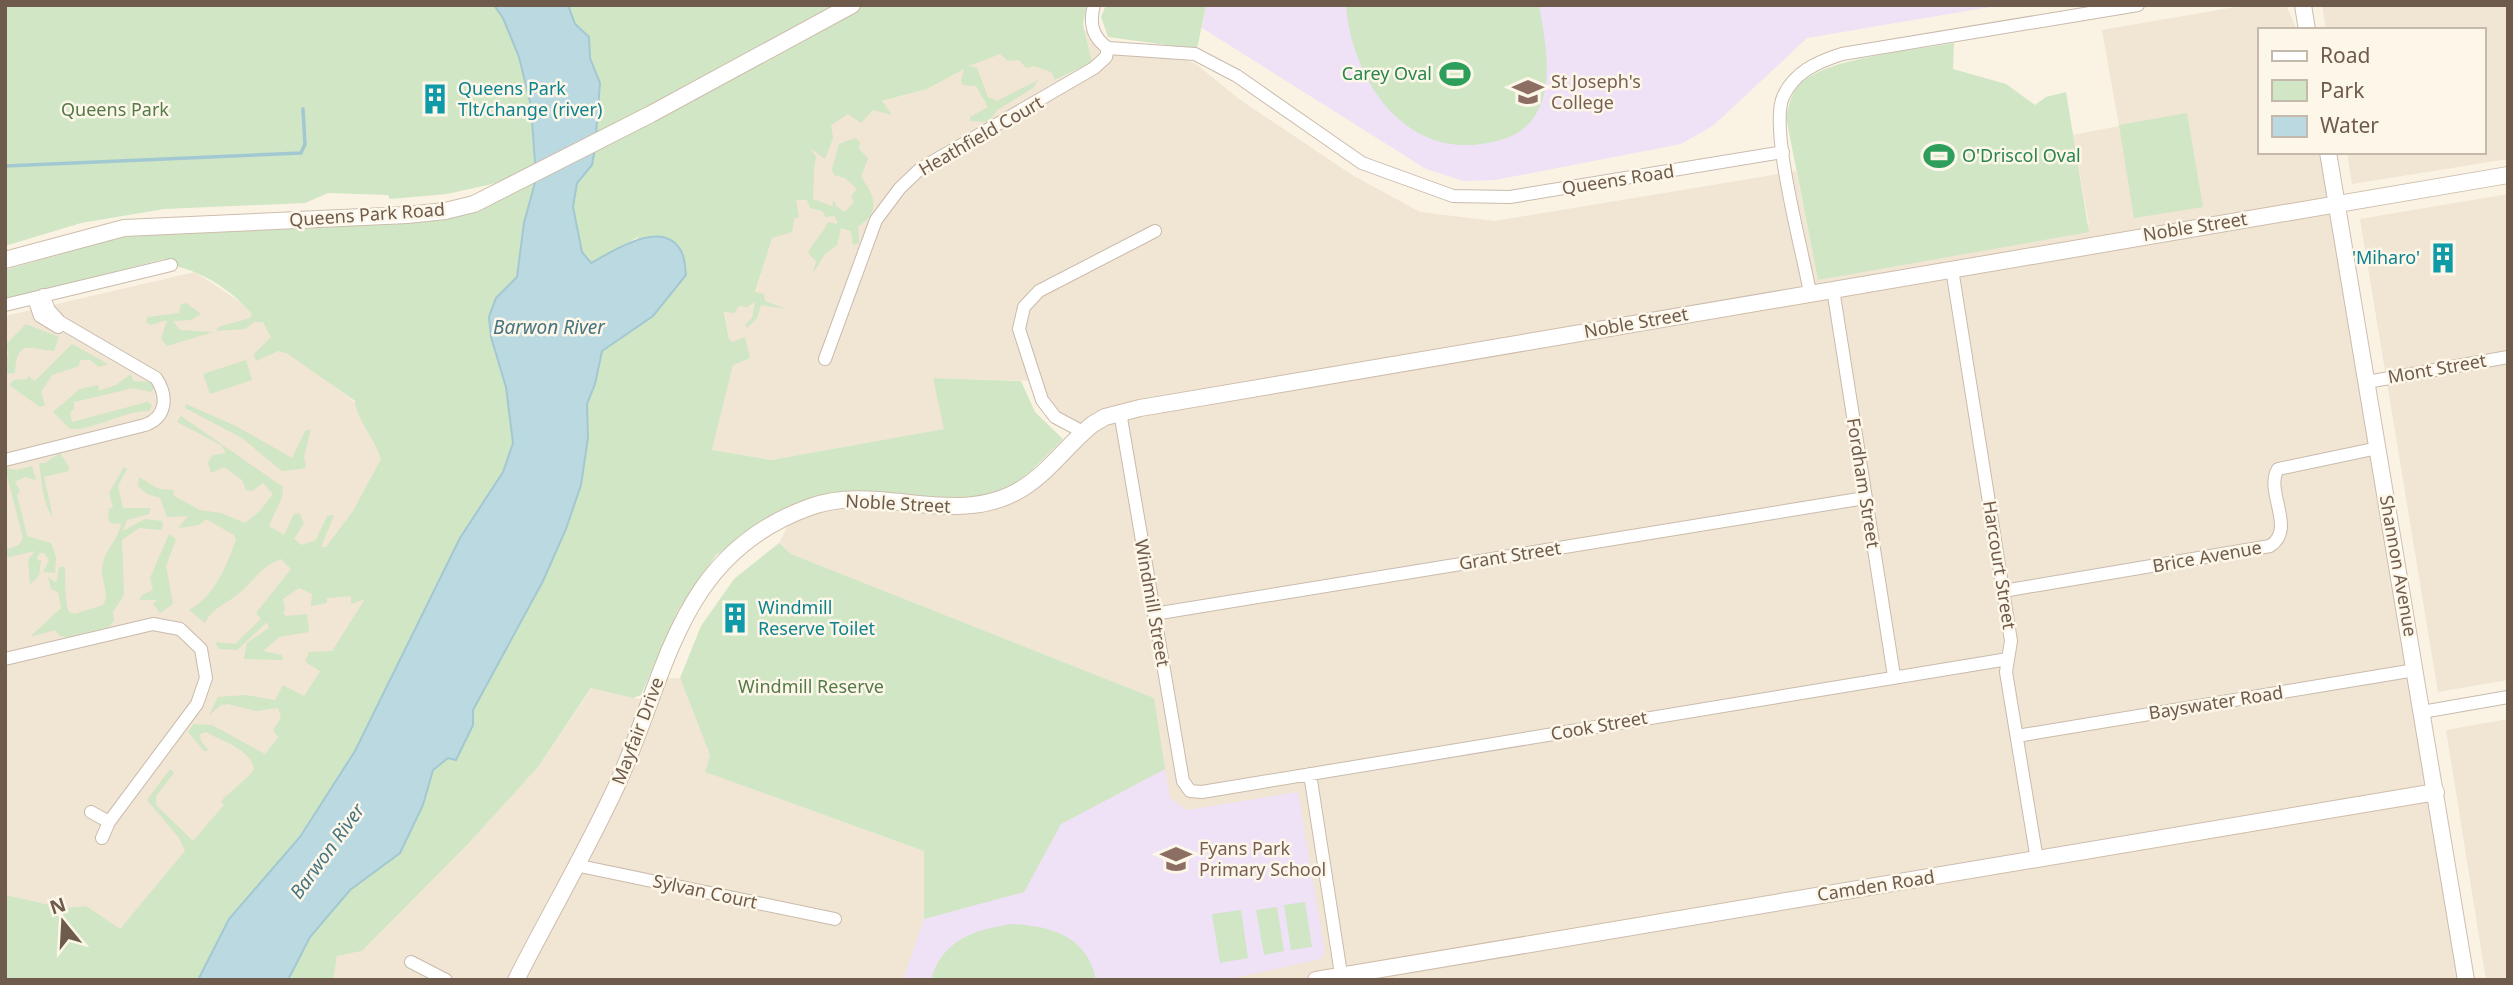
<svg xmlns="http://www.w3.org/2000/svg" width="2513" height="985" font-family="'Noto Sans',sans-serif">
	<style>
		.residential { fill: #f1e5d3 }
		.education { fill: #efe1f6 }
		.green { fill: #d0e6c4 }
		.water { fill: #bbd9e1; stroke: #a2c8d2; stroke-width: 2 }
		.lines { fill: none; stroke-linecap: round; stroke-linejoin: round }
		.stream { stroke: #a2c8d2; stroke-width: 3.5 }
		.street-casing { stroke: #c9bbac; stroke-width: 14 }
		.secondary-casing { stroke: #cebdac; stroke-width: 18 }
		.street { stroke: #fff; stroke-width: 12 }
		.secondary { stroke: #fff; stroke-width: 16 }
		.labels { text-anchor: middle; stroke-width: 5; stroke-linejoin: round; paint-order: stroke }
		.leisure-label { font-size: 18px; fill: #27864d; stroke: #fdf7ea; text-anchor: end }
		.education-label { font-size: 18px; fill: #785e54; stroke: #fdf7ea; text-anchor: start }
		.culture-label { font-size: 18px; fill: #0d838f; stroke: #fdf7ea; text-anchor: start }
		.park-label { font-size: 18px; fill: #547a48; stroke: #fdf7ea }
		.street-label { font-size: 18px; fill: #6f5b4c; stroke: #fdf7ea }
		.water-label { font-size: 19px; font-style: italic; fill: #487481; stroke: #fdf7ea }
	</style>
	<rect width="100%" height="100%" fill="#faf3e4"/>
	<path class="residential" d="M2247,5h39l11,25h-38v122h69l138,828h-2133l4,-24 25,-5 105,-106 71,-78 54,-79 51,12 15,-21 22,-1 30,77 -5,17 219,79v67l230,-220 -363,-144 -12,-11 14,-28 18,-8 200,-13 72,-62 -21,-10 -26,-41 -103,-3 12,51 -174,31 -59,-10 21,-85 -9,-58 30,-9 16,-56 49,-115 43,-20 65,-18 57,-31 52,-14 20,36 36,-18 -7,-31 7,-2 6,12 62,9 36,14 43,35 113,76 68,37 75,9 301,-50 22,109 271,-55 -16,-90 46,-9 -17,-96z
		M2322,5h186v154l-156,25 -5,-32h136v-122h-157z
		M2508,194v486l-70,12 -78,-473z
		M195,272l74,49 9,30 18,6 109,84 -38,156 -86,135 -31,43 -131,155 -33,-24 -22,2 -59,-13v-579z
		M2508,719v261h-22l-40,-250z"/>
	<path class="education" d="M1206,5h796l-195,33 -93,87 -33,19 -186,36 -31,1 -38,-12 -224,-141z
		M1165,769l5,29 17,12 111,-18 27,160 -4,7 -96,21h-322l21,-61 100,-27 37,-68z"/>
	<path class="green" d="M5,5h489c34,47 38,107 40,163l-42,16 -45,10 -57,5 -2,-4 -60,-2 -23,10 -141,6 -83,14 -76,23z
		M568,5h519l-4,19 9,38 -37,18 -4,-8 -17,-6 -8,2 -7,-8 -11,1 -8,-7 -31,12 8,2 11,29 9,4 41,-21 -5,8 -36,22 -8,12 -19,-1v-4l18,-10 -12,-21 -13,-1 -2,-4 3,-12 -37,20 -45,12 10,14 -19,-5 -12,13 -13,-9 -17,11 2,13 -8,21 -15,-11 6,9c-3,13 -2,27 -3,42l19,7 2,-7 2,7 9,6 9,-10 -3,-6 6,-7 -12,-11 -11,-3 -2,-6 7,-25 16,-6 5,4 -1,7 9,9 -7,19c13,17 21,36 -3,49l1,17 -6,2 -2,-14 -10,-3 -4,17 -12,9 -12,19 3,-12 -8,-8c4,-11 15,-18 20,-31l9,2v-3l-3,-5 -8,1 -4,-6 -12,-3 -3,-8h-11l3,17 -5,2 -2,13 -20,6 -17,54 9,2 1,7 21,8 -25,-4 -4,13 -10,10 -2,-4 7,-6 3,-16 -8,5 -8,-1 -5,7 -10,-1 5,27 3,3 13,-5 5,21 -17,7 -21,85 59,10 173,-31 -11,-51 88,3 14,31 28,27 -42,42 -43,18 -182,8 -80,48 -38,55 -37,85 -8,3 -42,-10 -53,79 -71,78 -105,106 -25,5 -4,24h-45l22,-43 40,-47 50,-37 23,-48 10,-35 15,-12 25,-33v-15l70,-129 23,-52 22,-91 -1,-34 8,-20 7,-33 19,-12 17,-102 -47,26 -9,-11 -9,-45 4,-24 15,-18 3,-17 5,-65 -10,-25 -1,-21 -14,-13z
		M1106,5h100l-9,44 -89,-12 -7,-20z
		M1346,5h193c5,29 13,67 3,96 -9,25 -25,36 -50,41 -85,20 -140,-60 -146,-137z
		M1954,43l-1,26 53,15 29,21 11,-8 20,-5 23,140 -271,48 -32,-163c3,-11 5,-26 15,-34 26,-25 115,-33 153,-40z
		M2187,113l16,94 -69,11 -15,-93z
		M536,179l-12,44 -7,54 -21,21 -5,39 15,50 7,56 -10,29 -43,66 -105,213 -55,86 -71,82 -31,61h-193v-85l59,13 22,-2 34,23 65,-78 -6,-13 -32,-38 23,-31 4,4 -18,23v9l37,36 31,-36 -3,-3c5,-8 24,-20 33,-33 -3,-20 -31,-27 -48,-37l-6,2 1,7 8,10h-5l-16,-19 6,-8 18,1 53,29 13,-17 -5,-7 8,-12 -3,-10 -22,3 -28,-7 -7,1 -12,10 9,-18 28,-2 29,5 8,-15 21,11 16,-25 -15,-9 4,-10 23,-1 33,-52 -14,5v-8l-24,2v5l-16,3 1,-12 -13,-6 -16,11 2,11 -2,3 3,3 21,-2 2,18 -30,5 -16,14 19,4 1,5 -39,-1 3,-16 22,-15 -2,-6 -30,28 -18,-1 -4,-7 20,2 26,-25 -5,-6 35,-44 -10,-10c-21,7 -27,23 -43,35 -13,11 -25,13 -33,29l-16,-13c25,-13 38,-45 47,-70l-2,-5 -28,-16 -7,6 -21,3 10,-12 -21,1 -7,-19 -13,-4 -9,-8 1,-9 20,12 14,1 1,6 26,14 21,3 24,10 15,-12 13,-17 -10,-11 -11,8 -6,-1 -4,-10 -18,-13 -13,6 -3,-11 5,-7 13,-2 -5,-8 -44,-23 4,-6 102,71 -1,10 -13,29 15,9 10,-21 5,-1 5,10 -10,16 8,6 14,-5 11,-24 7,-1 -13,32h5l27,-36 28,-52c-5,-18 -26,-43 -26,-58l-67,-47 -10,-3 -22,10 -2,-7 17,-17 -8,-15h-9l-9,7 -29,2 2,-4 32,-9 2,-4c-14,-17 -37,-34 -58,-42 -11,-5 -21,-5 -30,-13l-159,41v-30l122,-35 319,-15 51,-18z
		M186,303l15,11 -10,6 -18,1 7,9 33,2 -46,14 -6,-7 6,-19 -17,5 -4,-3 2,-5 31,-4 2,-9z
		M26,324l33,13 -5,14c-26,-3 -37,-12 -39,22l-10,1v-16l4,-2 -3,-12z
		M72,344l36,20 -9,3 -9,-7h-10l-1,6 -27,9 -11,17 4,13 -5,2 -31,-22 5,-5 13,-1 1,-3 7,5z
		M246,360l6,20 -42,14 -7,-20z
		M131,374l2,7 19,1 3,5 -4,5 -18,-4 -59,14v7l-4,3 2,10 75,-20 5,3 -3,6c-28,0 -52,19 -79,18l-17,-17 27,-23 19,-4 -1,6 18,-6z
		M186,404l50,22 56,32 13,-27 6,-2 -7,28 2,11 -24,3 -40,-33 -57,-30z
		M60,453l9,14 -1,4 -24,6 9,40c-12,-15 -11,-40 -14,-54h6z
		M32,466l4,14 -11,-3 -10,5 5,9 -3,4 10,41 24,7 5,14 -1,16 -12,-1 6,-12 -5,-7h-4l-3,4 1,4 3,-1 -2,16 -9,8 -2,-24 7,-9 -30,7v-8l14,-5 4,-7 -18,-70 12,2z
		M124,467l3,2 -9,17 5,22h28l-2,6 -22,6 -4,11 22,-12 17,2 1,5 -2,4 -22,-2 -17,12 2,55 -11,17 1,9 -5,6 -42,10 -7,-1 -5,-6 -25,7 31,-29 -3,-16 -7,-3 -3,-12 7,5 2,-1 2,-14h6c0,11 0,37 4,45l6,2 28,-9c7,-12 -1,-22 -1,-34 0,-19 17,-31 19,-48l-9,1 -4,-5 1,-10 4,-2 -4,-14z
		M169,534l7,5 -10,27 7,38 -13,9 -7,-9 4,-4h-18l3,-5 11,-5 -3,-12z
		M779,543l12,11 363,144 11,71 -104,55 -37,68 -100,27v-68l-219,-79 5,-17 -30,-77 21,-52 33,-47z
		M1305,902l7,45 -21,3 -7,-45z
		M1277,907l7,44 -20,4 -8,-45z
		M1241,910l7,48 -28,5 -8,-49z
		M1011,924c41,2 76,12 85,56h-165c11,-40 43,-50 80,-56z"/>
	<path class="water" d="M494,5h74l7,19 14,13 1,21 10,25 -5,65 -3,17 -15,18 -4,24 9,45 9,11c22,-12 74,-47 91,-10 3,6 3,15 4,22l-33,41 -51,35 -7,33 -8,20 1,34 -7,47 -15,44 -23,52 -70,129v15l-17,35 -8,-2 -15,12 -10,35 -23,48 -50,37 -40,47 -22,43h-90l31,-61 71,-82 55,-86 105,-213 43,-66 10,-29 -7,-56 -15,-50 -2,-20 7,-19 21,-21 7,-54 12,-44 -5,-73 -12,-49 -16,-39z"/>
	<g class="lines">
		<path class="stream" d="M5,166l296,-13 4,-9 -2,-35"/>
		<g class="street-casing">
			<path id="street" d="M1094,5c-5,18 -2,32 14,43l87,6 42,22 125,87 91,33 57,1 273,-45
				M1952,269l59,372 -5,31 31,188
				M1833,289l61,387
				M1810,293c-7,-41 -41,-163 -27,-196 11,-25 34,-35 59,-43l296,-49
				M34,298l6,18 18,11
				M5,305l166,-40
				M825,359l51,-139 24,-32 20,-19 174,-101 12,-11 2,-9
				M2367,382l141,-25
				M1120,412l63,369 7,10 12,1 806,-133
				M1083,432l-28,-15 -13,-17 -23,-71 5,-22 15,-16 116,-60
				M5,460l140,-35c22,-8 23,-29 11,-47l-96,-56 -11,-12 -6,-15
				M2003,591l267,-45c27,-17 -6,-55 8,-77l100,-21
				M1154,614l711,-116
				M5,659l148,-35 27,5 21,20 5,29 -9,26 -88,118 -7,16
				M2422,712l86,-15
				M2017,736l398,-66
				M1310,774l31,200
				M91,812l18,10
				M575,865l260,54
				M411,962l35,18"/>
		</g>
		<g class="secondary-casing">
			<path id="secondary" d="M2303,5l4,25
				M2328,152l138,828
				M5,260l119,-32 283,-13 38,-4 29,-7 177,-90 201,-109
				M516,980c33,-65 70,-128 100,-193 52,-113 60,-232 194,-280 69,-25 147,23 213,-19 26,-16 46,-45 70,-64l12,-7 35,-9 1368,-233
				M1316,980l1120,-188"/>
		</g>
		<use href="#street" class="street"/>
		<use href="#secondary" class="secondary"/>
	</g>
	<defs>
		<g id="stadium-bare" transform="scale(2.415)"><path d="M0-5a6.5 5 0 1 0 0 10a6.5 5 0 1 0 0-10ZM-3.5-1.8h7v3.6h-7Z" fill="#2e9e5b" stroke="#fdf7ea" stroke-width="2.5" paint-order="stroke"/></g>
		<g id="school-bare" transform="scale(2.415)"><path d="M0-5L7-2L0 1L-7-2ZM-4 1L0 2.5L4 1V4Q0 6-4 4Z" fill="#8d6e63" stroke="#fdf7ea" stroke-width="2.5" paint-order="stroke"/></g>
		<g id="building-bare" transform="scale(2.415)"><path d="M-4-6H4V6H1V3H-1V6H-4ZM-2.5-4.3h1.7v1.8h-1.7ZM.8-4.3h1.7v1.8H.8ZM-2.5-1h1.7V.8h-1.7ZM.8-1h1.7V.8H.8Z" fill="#0f9aa8" stroke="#fdf7ea" stroke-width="2.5" paint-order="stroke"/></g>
	</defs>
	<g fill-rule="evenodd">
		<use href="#stadium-bare" x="1455" y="74"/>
		<use href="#school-bare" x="1528" y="92"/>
		<use href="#building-bare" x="435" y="99"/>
		<use href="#stadium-bare" x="1939" y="156"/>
		<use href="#building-bare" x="2443" y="258"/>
		<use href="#building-bare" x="735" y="618"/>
		<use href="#school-bare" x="1176" y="859"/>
	</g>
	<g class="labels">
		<g class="leisure-label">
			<text x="1432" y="80">Carey Oval</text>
			<text x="1962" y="162" text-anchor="start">O'Driscol Oval</text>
		</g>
		<g class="education-label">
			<text x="1551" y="88">St Joseph's<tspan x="1551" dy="21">College</tspan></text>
			<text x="1199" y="855">Fyans Park<tspan x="1199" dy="21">Primary School</tspan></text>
		</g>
		<g class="culture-label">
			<text x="458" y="95">Queens Park<tspan x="458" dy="21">Tlt/change (river)</tspan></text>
			<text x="2420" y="264" text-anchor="end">'Miharo'</text>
			<text x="758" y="614">Windmill<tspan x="758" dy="21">Reserve Toilet</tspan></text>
		</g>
		<g class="park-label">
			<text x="115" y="116">Queens Park</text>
			<text x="811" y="693">Windmill Reserve</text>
		</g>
		<g class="street-label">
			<text transform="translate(981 136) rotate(-30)" y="6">Heathfield Court</text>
			<text transform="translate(1618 180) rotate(-9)" y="6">Queens Road</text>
			<text transform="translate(367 215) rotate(-4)" y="6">Queens Park Road</text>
			<text transform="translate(2195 227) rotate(-9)" y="6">Noble Street</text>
			<text transform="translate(1636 323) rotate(-10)" y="6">Noble Street</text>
			<text transform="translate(2437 369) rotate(-10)" y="6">Mont Street</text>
			<text transform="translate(1863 483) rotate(81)" y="6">Fordham Street</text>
			<text transform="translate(898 504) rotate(3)" y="6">Noble Street</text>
			<text transform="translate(1510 556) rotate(-9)" y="6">Grant Street</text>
			<text transform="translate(2207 557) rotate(-10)" y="6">Brice Avenue</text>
			<text transform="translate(1999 565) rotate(81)" y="6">Harcourt Street</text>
			<text transform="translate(2398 566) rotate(80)" y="6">Shannon Avenue</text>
			<text transform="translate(1152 603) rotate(80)" y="6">Windmill Street</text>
			<text transform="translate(2216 703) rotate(-9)" y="6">Bayswater Road</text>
			<text transform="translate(1599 726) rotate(-10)" y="6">Cook Street</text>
			<text transform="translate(638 731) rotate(-69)" y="6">Mayfair Drive</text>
			<text transform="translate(1876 886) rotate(-9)" y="6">Camden Road</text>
			<text transform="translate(705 892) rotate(12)" y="6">Sylvan Court</text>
		</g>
		<g class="water-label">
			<text x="549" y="334">Barwon River</text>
			<text transform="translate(327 851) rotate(-54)" y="7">Barwon River</text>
		</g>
	</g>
	<rect width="2513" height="985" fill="none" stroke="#6f5b4c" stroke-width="14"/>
	<rect x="2258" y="28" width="228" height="126" fill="#fdf7ea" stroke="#c4b9ab" stroke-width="2"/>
	<rect x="2272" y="51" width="35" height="10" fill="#ffffff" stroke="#c4b9ab" stroke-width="2"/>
	<text x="2320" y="63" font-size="21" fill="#6f5b4c">Road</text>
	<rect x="2272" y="80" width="35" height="21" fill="#d0e6c4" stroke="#c4b9ab" stroke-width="2"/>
	<text x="2320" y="98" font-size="21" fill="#6f5b4c">Park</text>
	<rect x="2272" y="116" width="35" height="21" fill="#bbd9e1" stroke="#c4b9ab" stroke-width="2"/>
	<text x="2320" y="133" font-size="21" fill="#6f5b4c">Water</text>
	<g transform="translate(63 922) rotate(342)" stroke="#fdf7ea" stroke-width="5" paint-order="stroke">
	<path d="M0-5L12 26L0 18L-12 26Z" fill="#6f5b4c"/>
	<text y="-10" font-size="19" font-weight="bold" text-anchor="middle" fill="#6f5b4c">N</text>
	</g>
</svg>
